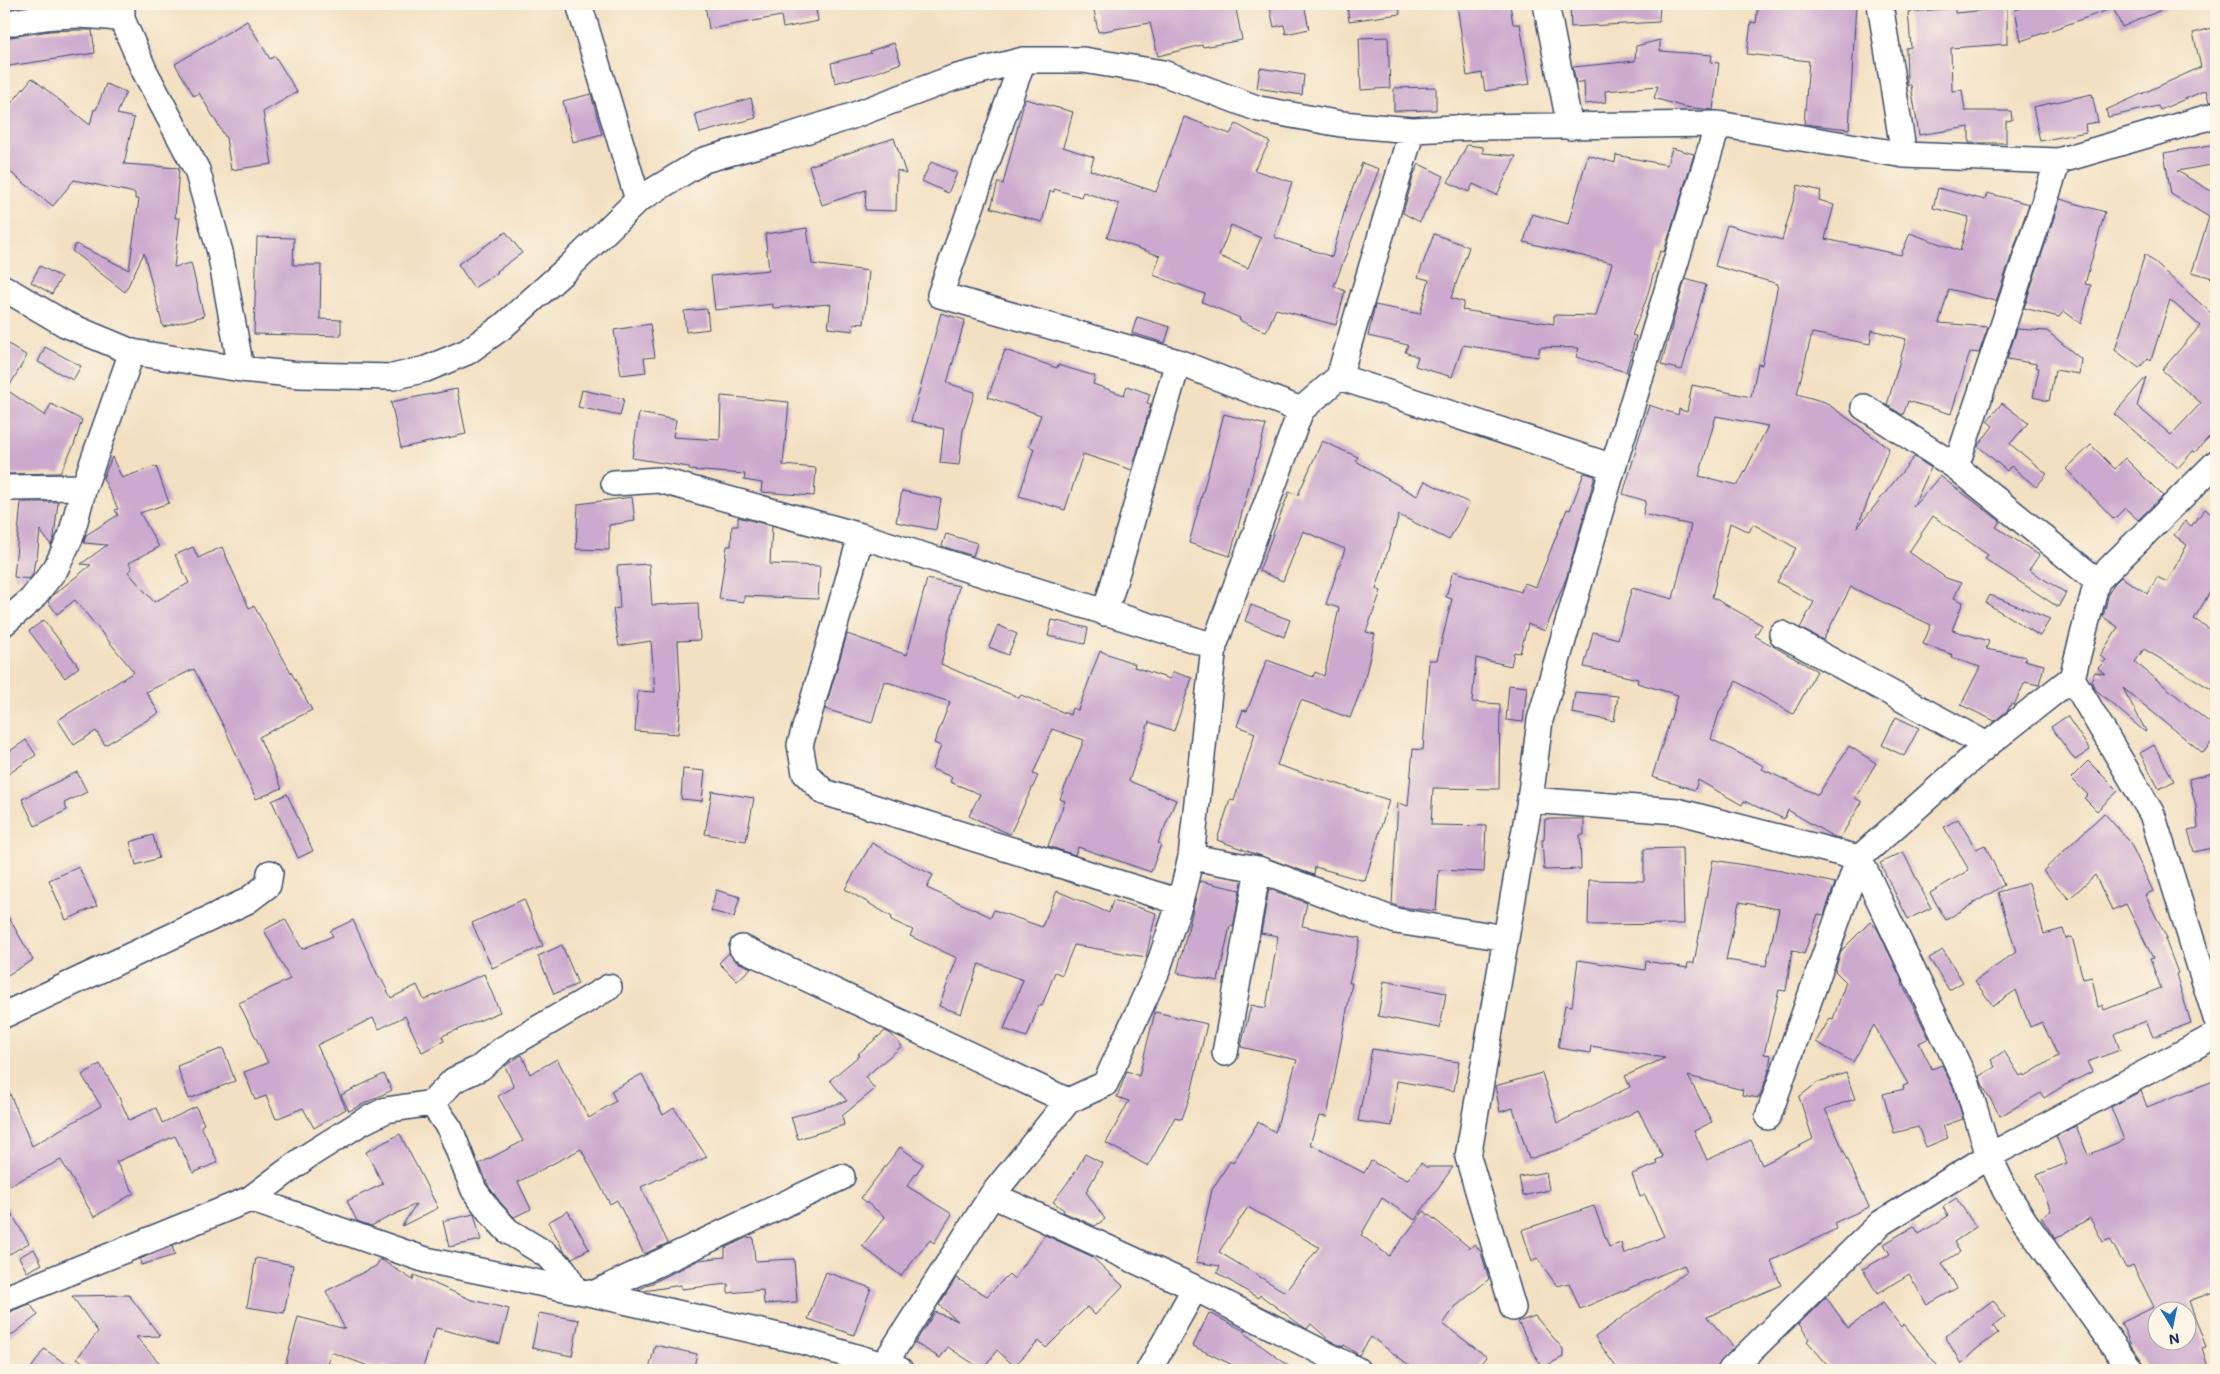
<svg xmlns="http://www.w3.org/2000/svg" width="2220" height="1374" font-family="Mali,sans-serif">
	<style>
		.building { fill: #cca9ce; fill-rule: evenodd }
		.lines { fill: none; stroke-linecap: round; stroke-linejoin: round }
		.minor-casing { stroke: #3b4a6d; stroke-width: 28 }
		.minor { stroke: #fff; stroke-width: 25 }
	</style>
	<rect width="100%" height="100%" fill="#fcf5e5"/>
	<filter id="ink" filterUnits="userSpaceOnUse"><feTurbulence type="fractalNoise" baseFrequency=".02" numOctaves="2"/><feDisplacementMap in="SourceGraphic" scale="10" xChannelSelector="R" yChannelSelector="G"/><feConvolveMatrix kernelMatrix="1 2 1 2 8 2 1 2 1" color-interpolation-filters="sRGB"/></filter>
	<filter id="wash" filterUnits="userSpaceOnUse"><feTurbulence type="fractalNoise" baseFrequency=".0096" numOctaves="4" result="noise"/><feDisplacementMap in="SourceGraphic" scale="20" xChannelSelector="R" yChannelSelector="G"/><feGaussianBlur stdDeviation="1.12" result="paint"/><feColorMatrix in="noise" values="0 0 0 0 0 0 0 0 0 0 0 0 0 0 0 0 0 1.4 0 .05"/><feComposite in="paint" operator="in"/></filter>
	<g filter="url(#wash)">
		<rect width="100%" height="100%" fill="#f3e0c2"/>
		<g id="blocks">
			<path class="building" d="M705,4h110l3,17 -35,7 -2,-12 -72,13z
				M1093,4h142l7,36 -39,7 -1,-2 -44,11 -8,-33 -52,9z
				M1269,4h35l5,25 -23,5 -2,-9 -10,2z
				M1347,4h52l1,10 -51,7z
				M1457,4h53l3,20h7l10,60 -45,7 -3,-18 -15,3z
				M1570,4h90l-1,18 -88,5z
				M1758,4h98l-7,125 -45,-5 5,-63 -62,-7 4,-32 5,1z
				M2033,4h142l-53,23 -9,-19 -92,33 -6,-31z
				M1955,8v5l52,-5v36l-56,4 1,43 10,-1 3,21h46l1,9 -6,1v22h-37v-16l-50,8 -8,-50h-4v-5l-1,-32 5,-1 -3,-35z
				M247,21l23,38 5,-3 22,36 -34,20 9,52 -41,6 -5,-32 -27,-45 -5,3 -19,-32z
				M2216,27v74l-7,1 -3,-12 -46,20 -2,-4 -50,11 -2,-7 95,-43 -8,-34z
				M77,30h15l3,23 -86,13 -4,-28 45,-7z
				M1388,37l2,51 -29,2 -2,-52z
				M1660,40v11l52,4 -1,7 8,1 -6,47 -29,-3 -30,-9 4,-12 -53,5 1,11 -21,2 -1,-23 -8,2 -3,-16 62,-6 1,-15z
				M894,43l7,20 -27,10 -39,10 -4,-20 40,-10 -1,-2z
				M1260,68l44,7 -2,20 -45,-7z
				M32,78l58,47 4,-16 2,1 10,-26 20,8 -9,22 17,4 -10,46 55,4 -4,50h5l-6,49 17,-4 13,53 -41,11 -19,-74 -19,39 -53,-41 4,-7 53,26 10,-71h-4v-6l-61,-13 -21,26 -49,-39v-55z
				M1436,87v23l-42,1v-23z
				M591,94l11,40 -29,8 -10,-41z
				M2092,94l6,28 -13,2 1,8 -46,9 -7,-34z
				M751,98l5,20 -56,15 -5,-19z
				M1025,99l48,13 -10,35 31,10 -4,13 66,22 28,-75 46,17 6,-10 34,18 -16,28 38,12 -18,55 58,20 13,-48 17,-46 17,6 -45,117 11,5 -9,34 -60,-16 -10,23 -27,-12 1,-2 -38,-16 3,-8 -52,-19 7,-19 -53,-19 12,-33 -36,-12 -2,5 -27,-8v3l-4,-1 -8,31 -51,-14 7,-26 5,2zM1231,225l30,13 -13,30 -29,-12z
				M894,138l12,36 -9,-4 -1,41 -31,-1 1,-20 -44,15 -13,-39z
				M2216,144v20l-39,7 39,23v85l-24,-7 17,-55 -38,-23 -7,-41z
				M1467,145l16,2v6l33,3 -19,39 -24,-11 -4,8 -21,-10z
				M1672,148l22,6 -30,98 -4,-1 -14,49 -14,35 4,1 -10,36 -50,-15 3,-9 -39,-1 -2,10 -75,-12 -11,32 -37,-11 3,-9 -13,-5 3,-7 -40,-9 7,-31 45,9 9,-34 -11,-3 16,-43 35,13 -18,51 13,4 -2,8 92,14v-9l42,1 16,-53 -88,-21 8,-28 36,10 20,-69 27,8 1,-8 51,10z
				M931,162l26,11 -9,20 -26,-12z
				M1419,164l25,12 -24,46 -17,-9 11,-39z
				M1798,185l23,6 -2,9 15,5 -9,34 76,16 9,-22 50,18 9,-34 -36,-9 5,-20 47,12 2,-7 42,11 -33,97 -47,-12 -10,34 49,4 -9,26 -9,-1 -19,62 -43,-13 -5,14 -16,-10 19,-66 -34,-9 -2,14 -58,-11 -15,61 28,8 64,46 -32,80 57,-71 17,11 -18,39 27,-31 60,45 -4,6 43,28 -10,15 37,23 -8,14 -73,-48 3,-4 -55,-39 -24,36 37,26 15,5 -7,15 9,4 -11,28 37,11 -3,8 40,8 -2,3 20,5 -5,20 -14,-3 -11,23 -3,-1 -3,6 -13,11 -34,-16 19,-38 -28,-9 1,-3 -30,-11 8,-19 -80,-38 -28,53 -23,-12 14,-26 -37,-20 19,-34 -43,-24 -4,8 -19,-9 -18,74 50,28 -7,11 62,35 -24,43 -57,-33 -17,32 -8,26 53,27 -2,3 56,26 31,-49 27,17 -21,35 7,4 -22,36 -8,-2 -44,-26 -4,9 -40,-18 -2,4 -44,-25 -3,10 -43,-13 26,-82 -41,-12 1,-4 -54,-12 9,-35 25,7 14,-51 41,11 18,-74 -48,-11 3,-13 -23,-7 14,-47h-1l13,-42 29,10 1,-6 8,3 5,-27 59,12 7,-33 4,1 16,-81 -63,-18 12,-41 55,15zM1716,416l52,10 -30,59 -39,-9z
				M2060,199l45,13 -20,72 6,1 -10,39 -17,-13 -5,6 -35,-9z
				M807,228l5,36 57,7 -5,53 -10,-1 -1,8 -25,-3 3,-24 -58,4v-4l-58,6 -4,-34 58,-6 -4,-36z
				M506,232l16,21 -25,18 1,1 -24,16 -16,-24z
				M257,237l37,1 -1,27h28l-1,54 21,1v16l-87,-2z
				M2145,254l66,59 5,-6v136l-7,-6 -14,15 -2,-1 -15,17 -64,-54 32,-37 -9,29 34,29 30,-32 -39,-33 38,-44 -30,-26 -19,60 -3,-2 -9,10 -24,-18z
				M40,266l21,11 -9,17 -21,-12z
				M1685,279l21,6 -24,85 -21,-5z
				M707,309l2,20 -23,3 -2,-21z
				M941,313l24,7 -18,63 28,9 -12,38 -4,35 -19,-2 4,-34 -33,-8z
				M1137,317l33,10 -5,16 -33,-10z
				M650,324l5,33 -11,1 2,14 -25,3 -7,-45z
				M2017,329l30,2 34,28 -2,15 -24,-4 -6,31 -16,-4 6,-29 -3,-1 1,-3 -30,-5z
				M4,341l23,15 -20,34 38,26 6,-12 31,16 -8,25 -14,28 -56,1z
				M45,347l36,19 -8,14 -35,-18z
				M1005,350l52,18 1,-3 37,11 -2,8 31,11 3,-9 23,8 -3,9 4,1 -19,66 -49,-16 -18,56 -46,-14 15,-47 -5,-3 12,-31 -53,-18z
				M457,389l9,45 -65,14 -10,-46z
				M582,390l42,9 -4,17 -42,-9z
				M721,396l68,6 -6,63 33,3 -2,28 -53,-4 1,-9 -18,-3 1,-6 -56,-4v-3l-57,-9 7,-45 37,7 -3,17 47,3z
				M2002,403l26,20 -18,21 37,30 -11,13 -25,-21 -4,5 -29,-25 15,-20 -6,-5z
				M1224,414l42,11 -36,131 -41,-13z
				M1322,441l36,16 -2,4 61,35 8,-15 44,22 -20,37 -50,-25 -23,74 5,2 -15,41 9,2 -11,48 -14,36 -49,-18 -24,65 112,35 -24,81 -50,-14 -1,8 -97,-35 13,-40 4,1 21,-68 -18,-7 6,-16 4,1 20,-51 46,17 2,-5 9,4 15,-68 -13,-4 19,-55 -42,-18 -20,50 -24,-10 30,-79 9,3z
				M2091,445l24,24 10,-11 38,38 -25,24 -13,-12 -11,11 -48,-50z
				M112,457l10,21 34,-12 13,37 -29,10 19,34 -30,16 3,6 -4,3 26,30 35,-19 -14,-28 18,-8 5,11 24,-11 27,61 5,-2 58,104 -53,27 23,51 -26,11 -30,-68 -32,-62 -48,23 13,21 -54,32 -9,-14 -22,14 -16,-25 76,-48 -59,-72 -18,14 -9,-12 5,-7 38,-30 -10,-1 26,-19 -23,-2 2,-8 32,-20 -3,-5 3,-1 -15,-31z
				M1584,473l11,3 -28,100 -22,55 -17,-7 -8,29 -6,-1 -3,14 -35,-8 -4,44 28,2 -1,85 -66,-1 -2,37 55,1 -2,46 -45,-2 -3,41 -36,-4 -8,-3 6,-101 10,3 5,-57 10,1 6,-90h8l15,-61 -6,-2 7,-26 68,21 3,-9 12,4 31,-78 3,1z
				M902,491l39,8 -5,31 -40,-8z
				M632,497l3,24 -26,4v25l-33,-1 2,-45z
				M21,502h37l-4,35 -3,8 -11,-15 -3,29h-2l-2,15 -4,5 -15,-2z
				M2205,509l11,9v64l-22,37 22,14v59l-72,-43 -9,13 81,66v9l-13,16 -80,-65 23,43 -1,1 -50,-43 -4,-8 4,-9 10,2 -7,-6 8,-8 -6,-4 18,-29 -15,-10 6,-24 5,-9 7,-7 27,17 9,-17 10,5 20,-37 -13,-10 11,-14 6,5z
				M738,517l34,9 -2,38 50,2 -2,33 -74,-3v6l-25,-3 8,-53h4l1,-20h6z
				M946,534l31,9 -4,13 -31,-10z
				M649,564l3,41 46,-2 2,37 -22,1 3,58 -3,35 -43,-3 3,-40 17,1 -4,-51 -32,5 -6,-37 7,-1 -3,-42z
				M927,579l32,7 -18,78 78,34 2,-3 49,20 2,-7 6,2 22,-59 35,13 -1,3 36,12 3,-7 19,6 -18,53 -25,-9 -20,59 47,19 -18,43 3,1 -10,28 -73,-25 -3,8 -27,-9 17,-45 -5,-2 24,-59 -32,-11 -19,45 5,2 -28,58 -41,-18 11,-22 -30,-12 2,-5 -20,-8 9,-23 -7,-3 16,-41 -66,-21 -12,42 -47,-14 22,-75 60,21z
				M1990,595l60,24 -10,17 -54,-33z
				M1251,605l39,15 -6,17 -39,-16z
				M44,620l35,47 -14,11 -36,-47z
				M1052,620l36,8 -3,16 -37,-8z
				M998,625l19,9 -9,21 -19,-8z
				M1509,685l18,2 -4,35 -17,-2z
				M1575,692l43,4 -4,25 -42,-8z
				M2067,716l23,34 -15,10 -24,-33z
				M1896,717l23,11 -15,28 -22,-11z
				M26,740l10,15 -32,22v-22z
				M2154,745l20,36 -15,8 -19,-36z
				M2088,761l30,30 -21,20 -13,-13 4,-3 -17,-17z
				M683,769l22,2 -3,30 -21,-2z
				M77,772l10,20 -23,11 3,7 -32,16 -13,-27z
				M2216,772v75l-22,5 -6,-22 10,-2 -2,-22 -7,-27z
				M712,791l42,7 -8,43 -41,-7z
				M287,794l26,57 -15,7 -26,-57z
				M2104,813l26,29 23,49 -8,4 22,43 -2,1 13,34 -2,1 15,49 -38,14 -7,-16 -32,13 6,16 -33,12 5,10 -27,13 -21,13 -3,-5 -41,23 -17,-30 -4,-10 16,-9 -4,-7 13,-9 16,25 4,-2 1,2 33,-20 -16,-34 -12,5 -14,-37 -23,16 -18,-25 41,-29 -18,-60 31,-9 15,51 19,-5 3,10 6,-2 11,42 9,-2 6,30 5,-2 1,5 57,-22 -11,-29 3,-1 -27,-54 -14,6 -17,-35 -26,24 -26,-28z
				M1545,819h39v16h-4l1,34 -37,1 -2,-30h2z
				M1958,819l18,30 9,-4 19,40 -58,35 -16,-27 39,-23 -25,-43z
				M153,835l6,23 -23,7 -6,-23z
				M872,843l32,18 29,14 -6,13 64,29 3,-7 48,17 15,-36 52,22 4,-13 43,13 -10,44 -72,-12 -12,30 -7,-3 -13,34 -3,-1 -12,32 -23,-8 19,-49 -44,-16 -18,50 -22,-8 18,-48 -47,-22 3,-6 -22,-10 1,-3 -47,-28z
				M1682,848l2,76 -96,1 1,-45 55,1v-32z
				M1903,852l28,56 -23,11 -28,-56z
				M1713,860l69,11 53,12 -11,32 -6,-1 -14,40 -12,-4 -6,41 -7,-1 -15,64 7,1 -3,19 -9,24 -17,-3 1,-5 -55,-14 24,46 -18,9 13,29 44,-20 11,25 51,-26 -14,-42 19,-15 28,-9 9,26 -30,10 44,98 -35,16 2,6 -65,32 10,24 -74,32 27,30 -20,23h-96l-23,-33 92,-66 -3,-6 -104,44 -11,-26 -12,3 -20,-28 -5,4 -10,-32 72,-24 15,41 12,-4 3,11 40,-18 -19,-41 -5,2 -8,-23 26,-10 -2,-4 7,-3 -25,-47 -72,37 -37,12 -16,-51 -13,4 -5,-26 47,-13 16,50 72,-36 -5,-11 40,-18 -74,-12 -1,7 -32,-5 7,-43 7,1 6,-46 67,10 1,-9 41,7 1,-5h6zM1739,902l40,7 -13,57 -40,-6z
				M79,867l18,39 -31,14 -17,-40z
				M1200,881l40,9 -7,37 -3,-1 -12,55 -41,-8z
				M1269,889l38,14 -5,23 58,12 -11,45h3l-25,134 -8,-1 -9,28 54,29 7,-12 36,19 14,-17 5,4h27l-38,53 -33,-22 -21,37 28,21 35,-45 46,37 5,-4 6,8 8,27 -34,28 -12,17 44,33 -10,13h-61l-45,-33 -12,18 -15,-10 -1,2 -14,-7 -18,-16 -4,5 -5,-3 -42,-31 -2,3 -41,-25 3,-7 -24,-4 16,-72 18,-29 3,2 25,-41 17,10 22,-72 -56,-13 10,-42 15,3 12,-72 -17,-3zM1248,1207l71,40 -34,45 -66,-40z
				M716,890l24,7 -6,20 -23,-6z
				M524,899l19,47 -51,22 -20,-45z
				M4,909l29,51 -29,17z
				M285,919l17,30 31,-13 -3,-5 23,-11 26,58h2l10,20 26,-13 7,15 60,-26 16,38 -58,24 2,5 -22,11 -17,-36 -26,13 -6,-11 -56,27 29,64 -32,19 -11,-20 -27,11 -10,-23 -11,4 -11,-28 24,-9 -29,-60 51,-24 -26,-49z
				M1870,922l7,6 26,55 -1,1 27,54 -10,5 13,26 10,-4 12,24 9,30 -20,7 5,12 -22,9 -8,-20 -24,6 -11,-39 21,-5 -1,-3 5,-2 -34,-59 -21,37 -37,-20 14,-24 3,1 13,-37 -11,-11 6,-20z
				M562,945l16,39 -24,10 -16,-38z
				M1943,950l20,32 -14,8 -20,-32z
				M729,953l6,8 16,7 -14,13 -18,-18z
				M1384,981l62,12 -6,35 -62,-12z
				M1155,1012l52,12 -16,69 -9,26 -7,-2 -27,49 -42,-23 23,-42 -12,-4 10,-26 12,5z
				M885,1031l6,3 11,12 -37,31 10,12 -33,27 2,9 -46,14 -7,-22 56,-16 -17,-21 30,-25 -2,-1z
				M223,1048l12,33 -46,18 -12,-33z
				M1372,1049l87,13 -5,29 -57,-10 -5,45 -34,-5z
				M522,1055l8,19 27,-15 32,59 27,-17 -5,-10 31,-17 21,41 11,-7 33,49 -66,30 27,56 -24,11 -27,-54 -7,4 -29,-55 -63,33 13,27 -17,8 -13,-14 -12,-16 -10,-23 44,-23 -25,-45 16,-9 -9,-21z
				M100,1064l18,31 11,25 27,-12 6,15 34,-16 8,17 -3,2 17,36 -25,11 -18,-37 -59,26 18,31 -40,24 -33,-57 -57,28v-108l28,66 69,-40 -19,-31z
				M384,1074l8,16 -43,21 -8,-16z
				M2216,1080v211l-27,10 17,46 -4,1 7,22h-64l-2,-8 -11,-15 -11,-24 33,-16 -21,-42 -7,3 -16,-29 -7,3 -13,-24 -35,21 -14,-22 10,-6 -14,-36 30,-12 -11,-27 20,-10 12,29 36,-15 -13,-33 30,-16 6,16zM2158,1312h30v30h-30z
				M400,1134l38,74 -36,18 14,-22 -45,22 -14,-5 -10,-20 36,-17 -17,-32z
				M900,1147l23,17 -16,22 45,28 -18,29 -4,-3 -29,36 -39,-30 23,-29 -24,-19z
				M1085,1154l17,9 -16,29 19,27 -10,7 -32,-14 1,-2 -11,-8 21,-28z
				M1546,1172l3,18 -26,6 -4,-19z
				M1956,1198l20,29 -22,15 6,10 -18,11 15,25 -30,17 -18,-31 -32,20 -14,-25 27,-15 -6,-10 30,-18 5,8 29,-18 -5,-9z
				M4,1201l25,42 -25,14z
				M568,1211l21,38 -17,9 -8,-7 -16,-29z
				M474,1214l7,26 -32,7 -6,-26z
				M1045,1235l46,21 32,30 -28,29 -8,-8 -41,41 -7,-7 -25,25 -17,-16 -14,20 -35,-23 -8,11 -25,-15 20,-31 23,9 -19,-16 17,-27 31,18 22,-22 5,5z
				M753,1237l2,24 39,-2 3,43 -33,2 -1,-14 -35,3v-9l-47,5v-4l-37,6 -6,-1 61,-30 26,-3v-9l21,-10z
				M172,1246l3,9 -34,10 -1,-6z
				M34,1249l8,15 -15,8 -8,-15z
				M256,1258l37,7 -9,48 -37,-6z
				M380,1259l33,21 1,-5 58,25 37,9 -9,35 -64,-16 -14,42h-25l-15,-5 -3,5 -48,-18 -4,18h-43l14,-53 47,12 -19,-38 50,-25z
				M826,1272l45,16 -17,47 -46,-16z
				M129,1295l31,41 -24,1 30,33h-73l-16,-12 21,-26 -26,-36z
				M1826,1297l22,31 35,-25 18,24 3,-3 37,46h-109l-25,-29 2,-2 -10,-15z
				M1993,1300l12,17 -12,9 5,7 -24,18 -13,13 -16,-28z
				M30,1304l8,11 -34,26v-23l10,-8z
				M539,1313l40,7 -7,36 -40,-8z
				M1209,1313l36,18 -1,2 50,37h-51l-50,-24z
				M1535,1316l28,33v8l-21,11 -24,-46z
				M655,1345l42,9 -4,16h-44z
				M44,1349l31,21h-45z"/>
		</g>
	</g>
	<g filter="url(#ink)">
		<use href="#blocks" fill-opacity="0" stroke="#3b4a6d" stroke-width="1"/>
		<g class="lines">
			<g class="minor-casing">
				<path id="minor" d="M122,4v15l22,51 53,100 23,82 21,117
					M579,4l59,196
					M1546,4l24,123
					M1880,4l24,151
					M4,24c42,-9 75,-12 118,-5
					M1023,60l-83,235 238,67 123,48
					M4,288l61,36 67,28 109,17 59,6 93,2 33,-8 41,-17 35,-25 67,-60 69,-67 66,-40 79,-22 69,-22 101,-38 70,-18h60l80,13 96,36 82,15 71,6 66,-3 240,-3 186,31 154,6 158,-46
					M1339,377l274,90
					M1864,407l92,60 141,114
					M1956,467l102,-306
					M614,483l45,-3 202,56 353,110
					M4,488l80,-1
					M861,536l-61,209 5,28 19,19 356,110
					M1105,613l73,-251
					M4,623l27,-23 25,-32 15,-32 13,-49 48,-135
					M1782,634l205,111
					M2072,678l80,136 64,204
					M1530,800l147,11 182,47 108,226 22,72 16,34 20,32 106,148
					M1191,857l67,12 -33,184
					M1258,869l138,52 110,17
					M742,948l326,153
					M4,1015l243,-114 21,-16 2,-12
					M432,1103l18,26 24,61 16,22 18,19 36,22 19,16 12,21
					M1768,1117l91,-259 128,-113 85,-67 25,-97 119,-118
					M992,1195l203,93 162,82
					M250,1199l176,61 167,34 212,48 95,28
					M593,1294l249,-117
					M4,1299l246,-100 56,-42 56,-35 24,-12 46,-7 22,-23 26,-12 23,-19 106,-62
					M1513,1308l-45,-151 62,-357 10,-80 73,-253 105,-343
					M883,1366l109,-171 76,-94 37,-17 52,-113 23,-69 11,-45 23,-211 87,-236 38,-33 73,-247
					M1149,1370l46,-82
					M1731,1370l150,-147 108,-67 227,-121"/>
			</g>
			<use href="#minor" class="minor"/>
		</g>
	</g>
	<rect width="2220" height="1374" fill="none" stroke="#fcf5e5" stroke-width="20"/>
	<g transform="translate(2172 1326) rotate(170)"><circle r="24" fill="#fcf5e5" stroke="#a2a6af"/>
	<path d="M0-4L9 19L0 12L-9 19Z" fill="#1f6fb2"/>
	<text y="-8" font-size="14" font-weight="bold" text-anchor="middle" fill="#1b2f5e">N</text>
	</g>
</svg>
